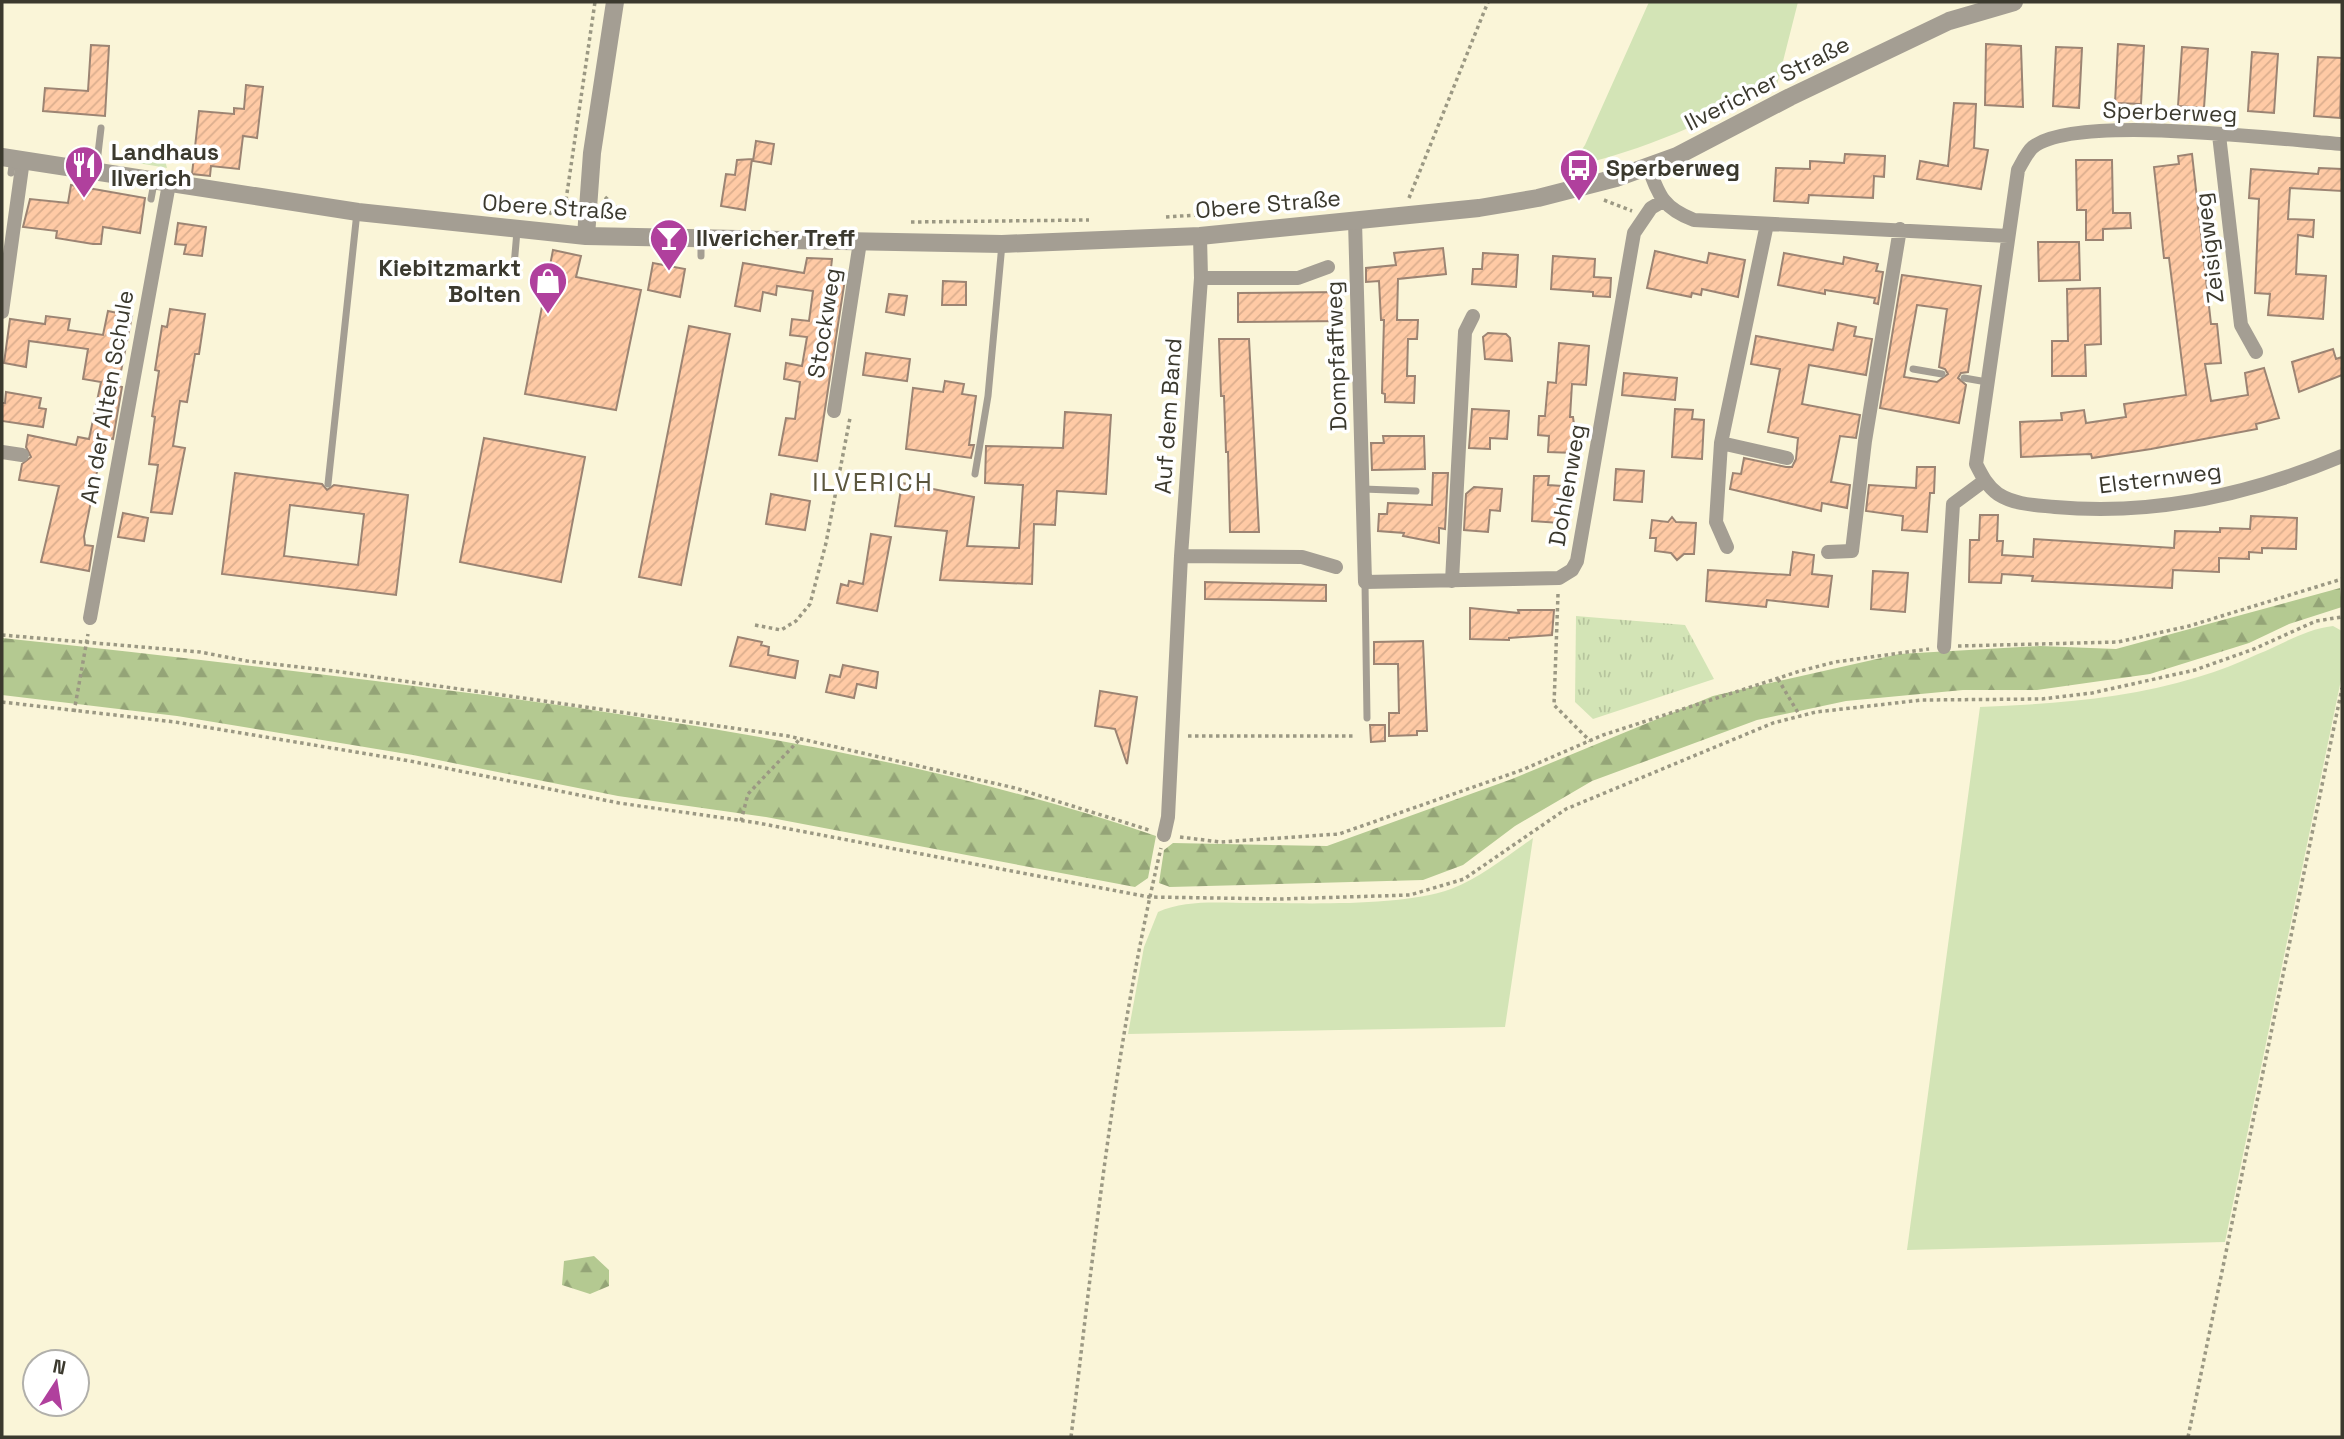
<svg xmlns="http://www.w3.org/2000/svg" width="2344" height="1439" font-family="'Space Grotesk',sans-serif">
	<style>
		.grass { fill: #d3e4b6 }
		.forest { fill: url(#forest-firs) }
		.park { fill: url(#park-tufts) }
		.building { fill: url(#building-hatch); stroke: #9c8473; stroke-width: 2; fill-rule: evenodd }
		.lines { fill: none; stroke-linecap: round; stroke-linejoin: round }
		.path { stroke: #9b9883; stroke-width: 3.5; stroke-dasharray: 3.5 3.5; stroke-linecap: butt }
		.service { stroke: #a49e93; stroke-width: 7 }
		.minor { stroke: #a49e93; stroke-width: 14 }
		.tertiary { stroke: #a49e93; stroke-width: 18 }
		.labels { text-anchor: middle; stroke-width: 7; stroke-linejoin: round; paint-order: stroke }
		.street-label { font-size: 23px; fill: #3b392e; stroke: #fff }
		.poi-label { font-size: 23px; font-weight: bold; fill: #3b392e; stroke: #fff; text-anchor: start }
		.quarter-label { font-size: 26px; letter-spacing: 2px; fill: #5c573e; stroke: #fff }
	</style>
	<defs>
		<pattern id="forest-firs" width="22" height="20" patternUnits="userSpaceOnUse" patternTransform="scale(1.75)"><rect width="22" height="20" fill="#b4c991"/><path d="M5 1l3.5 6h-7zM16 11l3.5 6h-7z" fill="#94a477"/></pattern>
		<pattern id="park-tufts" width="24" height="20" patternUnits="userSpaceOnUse" patternTransform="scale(1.75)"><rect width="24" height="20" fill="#d3e4b6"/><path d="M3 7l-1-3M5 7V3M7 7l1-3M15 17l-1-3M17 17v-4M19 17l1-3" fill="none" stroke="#b6c49d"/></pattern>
		<pattern id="building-hatch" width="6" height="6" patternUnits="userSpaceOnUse" patternTransform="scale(1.75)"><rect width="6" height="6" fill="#ffcaa5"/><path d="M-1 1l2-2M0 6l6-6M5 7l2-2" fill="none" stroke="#dbae8e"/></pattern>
	</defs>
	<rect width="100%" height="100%" fill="#faf5d8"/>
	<path class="grass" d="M1649,2h149l-21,83c-67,35 -133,66 -207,82l15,-22z
		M154,148l9,5 4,15 -29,-5 5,-11z
		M2333,626l9,5v44l-117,567 -318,8 73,-543c72,-3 148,-8 218,-30 20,-6 41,-14 60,-23 25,-10 48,-25 75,-28z
		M1533,838l-28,189 -377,7 16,-87 14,-35c28,-13 64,-9 95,-9 55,0 148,4 198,-14 30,-12 56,-33 82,-51z"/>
	<path class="forest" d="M2340,588l2,19 -53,17 -40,19 -99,31 -113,16h-74l-117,11 -89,19 -165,61 -77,45 -52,39 -40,15 -253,7 -11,-4 5,-33 9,-7 154,3 185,-67 201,-83 186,-42 141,-8 76,3z
		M2,638c164,17 328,37 491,58 225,31 447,66 663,140l-8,42 -13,9 -369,-70 -148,-21 -205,-41 -236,-39 -175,-21z
		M594,1256l15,14v16l-19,8 -28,-9 2,-24z"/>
	<path class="park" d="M1576,616l109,9 29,54 -121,40 -18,-17z"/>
	<path class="building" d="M1986,44l35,2 2,61 -38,-2z
		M2118,44l26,2 -3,58 -26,-1z
		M91,45l18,1 -4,70 -62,-5 2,-23 43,3z
		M2056,47l26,1 -3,60 -26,-2z
		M2182,47l26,2 -4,59 -26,-2z
		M2252,52l26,2 -4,59 -26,-2z
		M2318,57l24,1 -2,60 -26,-2z
		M246,85l17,2 -6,51 -14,-2 -4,33 -28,-3 -1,10 -18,-2 7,-63 35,3v-6l10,1z
		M1954,103l22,1 -2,44 14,2 -7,39 -64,-10 3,-18 28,5z
		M756,141l18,3 -3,20 -18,-3z
		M1845,154l40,2 -1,21 -10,-1 -1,22 -64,-3 -1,8 -34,-2 2,-33 34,1v-8l34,2z
		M2192,154l19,170h6l4,39 -16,1 6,37 37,-6 -3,-22 19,-5 15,50 -23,6 1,5 -106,20 -59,9 -1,-4 -70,3 -1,-35 42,-2 -1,-7 23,-3 2,13 40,-6 -2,-13 62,-9 -17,-137h-5l-10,-91 25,-3 -1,-8z
		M752,159l-7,51 -24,-4 5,-32 9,1 2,-15z
		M2076,160h36l1,53h17l1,15 -28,1v11h-17v-30h-9z
		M2319,168l23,1v22l-52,-3 -2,31 26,1 -1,17 -15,-2 -2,39 30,2 -3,43 -55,-4 2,-21 -15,-1 4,-94 -10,-1 2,-29 67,5z
		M71,185l74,13 -5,35 -37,-6 -2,17h-8l-37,-6 1,-7 -34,-4 7,-28 38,4z
		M178,223l28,4 -4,29 -18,-2 2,-9 -11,-1z
		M2038,242h41l1,38 -41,1z
		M1443,248l3,26 -48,5 -1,41h21l-1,19h-9l-1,37h8l-1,27 -29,-1v-8l-3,-1 2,-73h-3l-2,-39 -13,1v-14l30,-3 -2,-12z
		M553,250l28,6 -5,21 65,13 -25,120 -91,-16z
		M1655,251l52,12 2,-10 36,7 -7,37 -36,-8 -1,6 -9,-2 -1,4 -44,-9z
		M1483,253l35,2 -2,32 -44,-3 1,-15h9z
		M1784,253l59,11 1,-7 34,7 -2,7 7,1 -5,32 -4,-1 1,-5 -50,-8v4l-47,-9z
		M1553,256l42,3 -1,18 17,1 -1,19 -17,-1v-4l-42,-3z
		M807,258l25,1 -2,18 15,2 -28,182 -38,-6 7,-37 9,1 5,-37 -16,-3 2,-16 16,3 5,-29 -17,-2 2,-16 17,2 4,-30 -36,-5 -1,9 -13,-3 -3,19 -25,-5 8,-43 61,10z
		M653,263l32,6 -5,28 -32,-7z
		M1902,275l79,11 -13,86 -7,1 -3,5 8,7 -7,38 -79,-15zM1917,305l30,4 -8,58 6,2 3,5 -11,8 -33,-5z
		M943,281l23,1v23h-24z
		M2100,288l1,56 -16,1 1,31h-34v-35h16l-1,-52z
		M1342,292l1,29 -105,1v-29z
		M889,294l18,2 -3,19 -18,-3z
		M170,309l35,5 -6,40h-4l-8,48 -7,-1 -7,45 12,2 -13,66 -21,-2 7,-47 -9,-1 6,-47 -3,-1 7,-45 -4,-1 7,-44 5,1z
		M108,311l24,5 -14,70 4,1 -9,52 -9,-2 -20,99 1,9 8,1 -4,25 -48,-9 18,-76 -40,-6 3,-16 9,-7 -5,-10 2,-12 48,10 2,-8 11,2 12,-57 -18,-3 5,-30 -59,-8 -3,26 -22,-4 6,-44 35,5 1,-8 24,3 -2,11 35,5z
		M1838,323l18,4 -2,9 18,3 -6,36 -57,-10 -7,39 58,11 -4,23 -16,-2 -9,46 19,3 -3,23 -25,-5 -1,8 -91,-22 3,-16 8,1 3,-16 42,9h6l4,-8 2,-21 -30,-6 12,-63 -29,-5 5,-28 77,14z
		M689,326l41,8 -49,251 -42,-8z
		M1488,333l18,1 4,4 2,23 -27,-2 -2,-22z
		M1219,339h30l10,193h-29l-2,-80h-2l-2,-56h-3z
		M1559,343l30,3 -3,39 -14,-1 -2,33h3l2,15 -1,21 -26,-1 1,-16 -11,-1 1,-19h6l3,-34 8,1z
		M2333,349l3,10 6,-2v18l-43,17 -7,-30z
		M866,353l44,6 -3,22 -44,-6z
		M1624,373l53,5 -2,22 -53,-5z
		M945,381l19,3 -2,10 14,2 -7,49h5l-3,13 -65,-9 7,-61 30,4z
		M6,392l35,6 -2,10 7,1 -3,18 -41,-6v-18h3z
		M1472,409l37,2 -2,28 -17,-1v11l-21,-1z
		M1675,409l18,1 -1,9 12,1 -2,39 -30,-2z
		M1065,412l46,3 -5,79 -49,-3 -2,34 -21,-1 -2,60 -92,-4 7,-49 -52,-5 7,-43 72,14 -7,49 52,2 4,-63 -38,-2 1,-37 77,2z
		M1383,436h41l1,33 -53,1 -1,-27h13z
		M484,438l101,19 -24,125 -101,-20z
		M1917,467h18l-1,26h-4l-3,39 -25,-2 1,-14 -37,-5 3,-26 47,3z
		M1616,469l28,2 -2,31 -28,-2z
		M235,473l87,11 5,6 7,-5 74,10 -12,100 -174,-21zM290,505l74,9 -6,51 -74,-9z
		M1433,473h15l-3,56 -6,-1v15l-36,-7 1,-3 -26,-2 1,-17h8l1,-11 44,2z
		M1534,476h15l-1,9 14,1 -2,37 -28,-2z
		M1474,487l28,2 -2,22 -10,-1 -2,22 -24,-2 2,-36z
		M771,494l39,7 -5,29 -39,-6z
		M123,513l25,5 -4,23 -26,-4z
		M1980,515h18l-1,26h6l-1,14 31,2 1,-18 140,9 1,-17 45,1v-4l30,1 1,-13 46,2 -1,31 -34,-1v5l-13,-1v7l-30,-1v14l-46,-2 -1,18 -140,-7 1,-5 -31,-2 -1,9 -32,-1 1,-42h9z
		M1672,517l4,5 20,1 -2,31h-10l-7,6 -6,-7 -16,-2 1,-13h-6l2,-18 16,2z
		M871,534l20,3 -14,74 -40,-8 4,-19 7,2 1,-5 14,3z
		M1793,552l21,3 -2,19 20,2 -4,31 -61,-7 -1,7 -60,-6 2,-31 82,5z
		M1873,571l35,2 -3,39 -34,-3z
		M1205,582l121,3v16l-121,-2z
		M1470,608l49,5 -1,-3h36l-2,25 -43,3v2l-39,-1z
		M738,637l24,5 -1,3 8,2 -1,8 30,6 -3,17 -65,-12z
		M1423,641l4,90h-10v4l-28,1v-23h10l-1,-49h-24v-22z
		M843,665l35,7 -2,16 -19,-4 -3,14 -28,-6 4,-17 10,2z
		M1100,691l37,6 -10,67 -12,-35 -20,-3z
		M1370,725h15v16l-14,1z"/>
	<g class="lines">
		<path class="path" d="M605,197l26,23
			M1409,198l79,-196
			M566,200l29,-198
			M1604,200l28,11
			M549,214l22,-15
			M1166,217l62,-4
			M911,222l178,-2
			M1558,594l-4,111 36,36
			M755,625l26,5 15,-9 14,-17 16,-61 24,-125
			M2,635l198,17 47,9 87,10 454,65 227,52 134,42
			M1958,646l160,-4 71,-16 153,-47
			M1778,679l22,37
			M2,702l173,20 235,39 209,42 139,20 391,74 131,2 130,-4 54,-16 102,-70 207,-86 43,-11 106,-12 120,-1 50,-6 103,-23 59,-21 62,-28 26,-4
			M74,712l14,-78
			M1188,736h167
			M741,821l7,-27 52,-55
			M1180,837l40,5 119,-8 183,-64 81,-35 197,-64 35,-9 94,-13
			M1071,1437c24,-197 44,-395 90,-589
			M2188,1437l154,-749"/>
		<path class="service" d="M96,171l5,-43
			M11,173l2,-14
			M151,199l3,-16
			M701,256v-16
			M514,266l3,-35
			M1913,369l29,5
			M1964,378l23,4
			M975,474l13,-78 14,-152
			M328,484l29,-272
			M1363,489l53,2
			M1365,583l2,135"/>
		<path class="minor" d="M2219,135l22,190 15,27
			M2342,144c-60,-4 -266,-31 -309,3 -6,5 -11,16 -15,23l-42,294c6,12 11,22 22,30 17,11 38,11 57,13 98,9 197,-13 287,-51
			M1648,166c11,30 15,42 46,54l314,16
			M1355,221l10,361 194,-4 13,-8 5,-9 57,-328 17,-25 12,-7
			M1767,224l-46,219 66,15
			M1201,278h97l30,-11
			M2,312l21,-152
			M834,411l26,-169
			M1721,443l-5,79 11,25
			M2,452l20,3
			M1828,552l24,-1 13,-110 35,-212
			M1181,556l121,1 34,10
			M1452,581l13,-249 8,-16
			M90,618l79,-434
			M1944,647l9,-143 31,-23
			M1164,835l4,-18 13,-261 20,-278 -1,-42"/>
		<path class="tertiary" d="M2,157l356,55 228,24 416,8 198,-8 279,-28 59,-10 78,-20 61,-22 113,-59 159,-76 65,-19
			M586,236l6,-83 23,-151"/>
	</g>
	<defs>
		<g id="restaurant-pin" transform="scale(2.0125)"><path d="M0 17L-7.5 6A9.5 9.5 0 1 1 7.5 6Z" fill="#b0409d" stroke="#fff"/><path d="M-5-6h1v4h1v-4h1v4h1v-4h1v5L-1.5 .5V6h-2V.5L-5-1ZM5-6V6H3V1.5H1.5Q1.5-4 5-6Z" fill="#fff"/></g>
		<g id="bus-pin" transform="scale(2.0125)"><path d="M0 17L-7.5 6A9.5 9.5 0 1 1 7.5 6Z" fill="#b0409d" stroke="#fff"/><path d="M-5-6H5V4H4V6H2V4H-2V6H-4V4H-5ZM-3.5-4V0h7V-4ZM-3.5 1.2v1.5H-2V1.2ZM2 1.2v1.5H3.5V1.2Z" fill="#fff"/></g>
		<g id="bar-pin" transform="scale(2.0125)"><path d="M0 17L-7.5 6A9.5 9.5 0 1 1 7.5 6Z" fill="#b0409d" stroke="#fff"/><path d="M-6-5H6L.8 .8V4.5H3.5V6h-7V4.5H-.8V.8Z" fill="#fff"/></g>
		<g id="shop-pin" transform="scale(2.0125)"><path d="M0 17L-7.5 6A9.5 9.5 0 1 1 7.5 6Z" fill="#b0409d" stroke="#fff"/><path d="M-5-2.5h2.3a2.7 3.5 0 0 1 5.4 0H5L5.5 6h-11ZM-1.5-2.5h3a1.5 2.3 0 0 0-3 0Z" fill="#fff"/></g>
	</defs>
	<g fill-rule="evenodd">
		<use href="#restaurant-pin" x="84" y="165"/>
		<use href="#bus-pin" x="1579" y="168"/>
		<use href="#bar-pin" x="669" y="238"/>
		<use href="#shop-pin" x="548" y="281"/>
	</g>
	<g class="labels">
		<g class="street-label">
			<text transform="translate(1767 83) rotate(-27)" y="8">Ilvericher Straße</text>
			<text transform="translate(2170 112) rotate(2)" y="8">Sperberweg</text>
			<text transform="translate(1268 204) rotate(-5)" y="8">Obere Straße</text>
			<text transform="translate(555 207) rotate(4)" y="8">Obere Straße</text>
			<text transform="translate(2209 248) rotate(-97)" y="8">Zeisigweg</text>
			<text transform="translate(824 323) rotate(-81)" y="8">Stockweg</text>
			<text transform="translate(1336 356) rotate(-92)" y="8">Dompfaffweg</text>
			<text transform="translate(107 397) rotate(-80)" y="8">An der Alten Schule</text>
			<text transform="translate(1168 416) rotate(-86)" y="8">Auf dem Band</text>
			<text transform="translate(2160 478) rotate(-7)" y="8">Elsternweg</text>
			<text transform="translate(1567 485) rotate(-80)" y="8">Dohlenweg</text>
		</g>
		<g class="poi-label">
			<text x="111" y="160">Landhaus<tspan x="111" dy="26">Ilverich</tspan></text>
			<text x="1606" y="176">Sperberweg</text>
			<text x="696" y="246">Ilvericher Treff</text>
			<text x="521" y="276" text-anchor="end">Kiebitzmarkt<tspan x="521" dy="26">Bolten</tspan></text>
		</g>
		<g class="quarter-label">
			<text x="873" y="491">ILVERICH</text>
		</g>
	</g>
	<rect width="2344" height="1439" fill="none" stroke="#3b392e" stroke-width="7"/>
	<g transform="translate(56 1383) rotate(12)"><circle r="33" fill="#ffffff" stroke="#b1b0ab" stroke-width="2"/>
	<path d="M0-5L12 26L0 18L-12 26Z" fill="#b0409d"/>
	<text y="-10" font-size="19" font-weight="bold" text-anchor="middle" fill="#3b392e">N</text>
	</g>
</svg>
